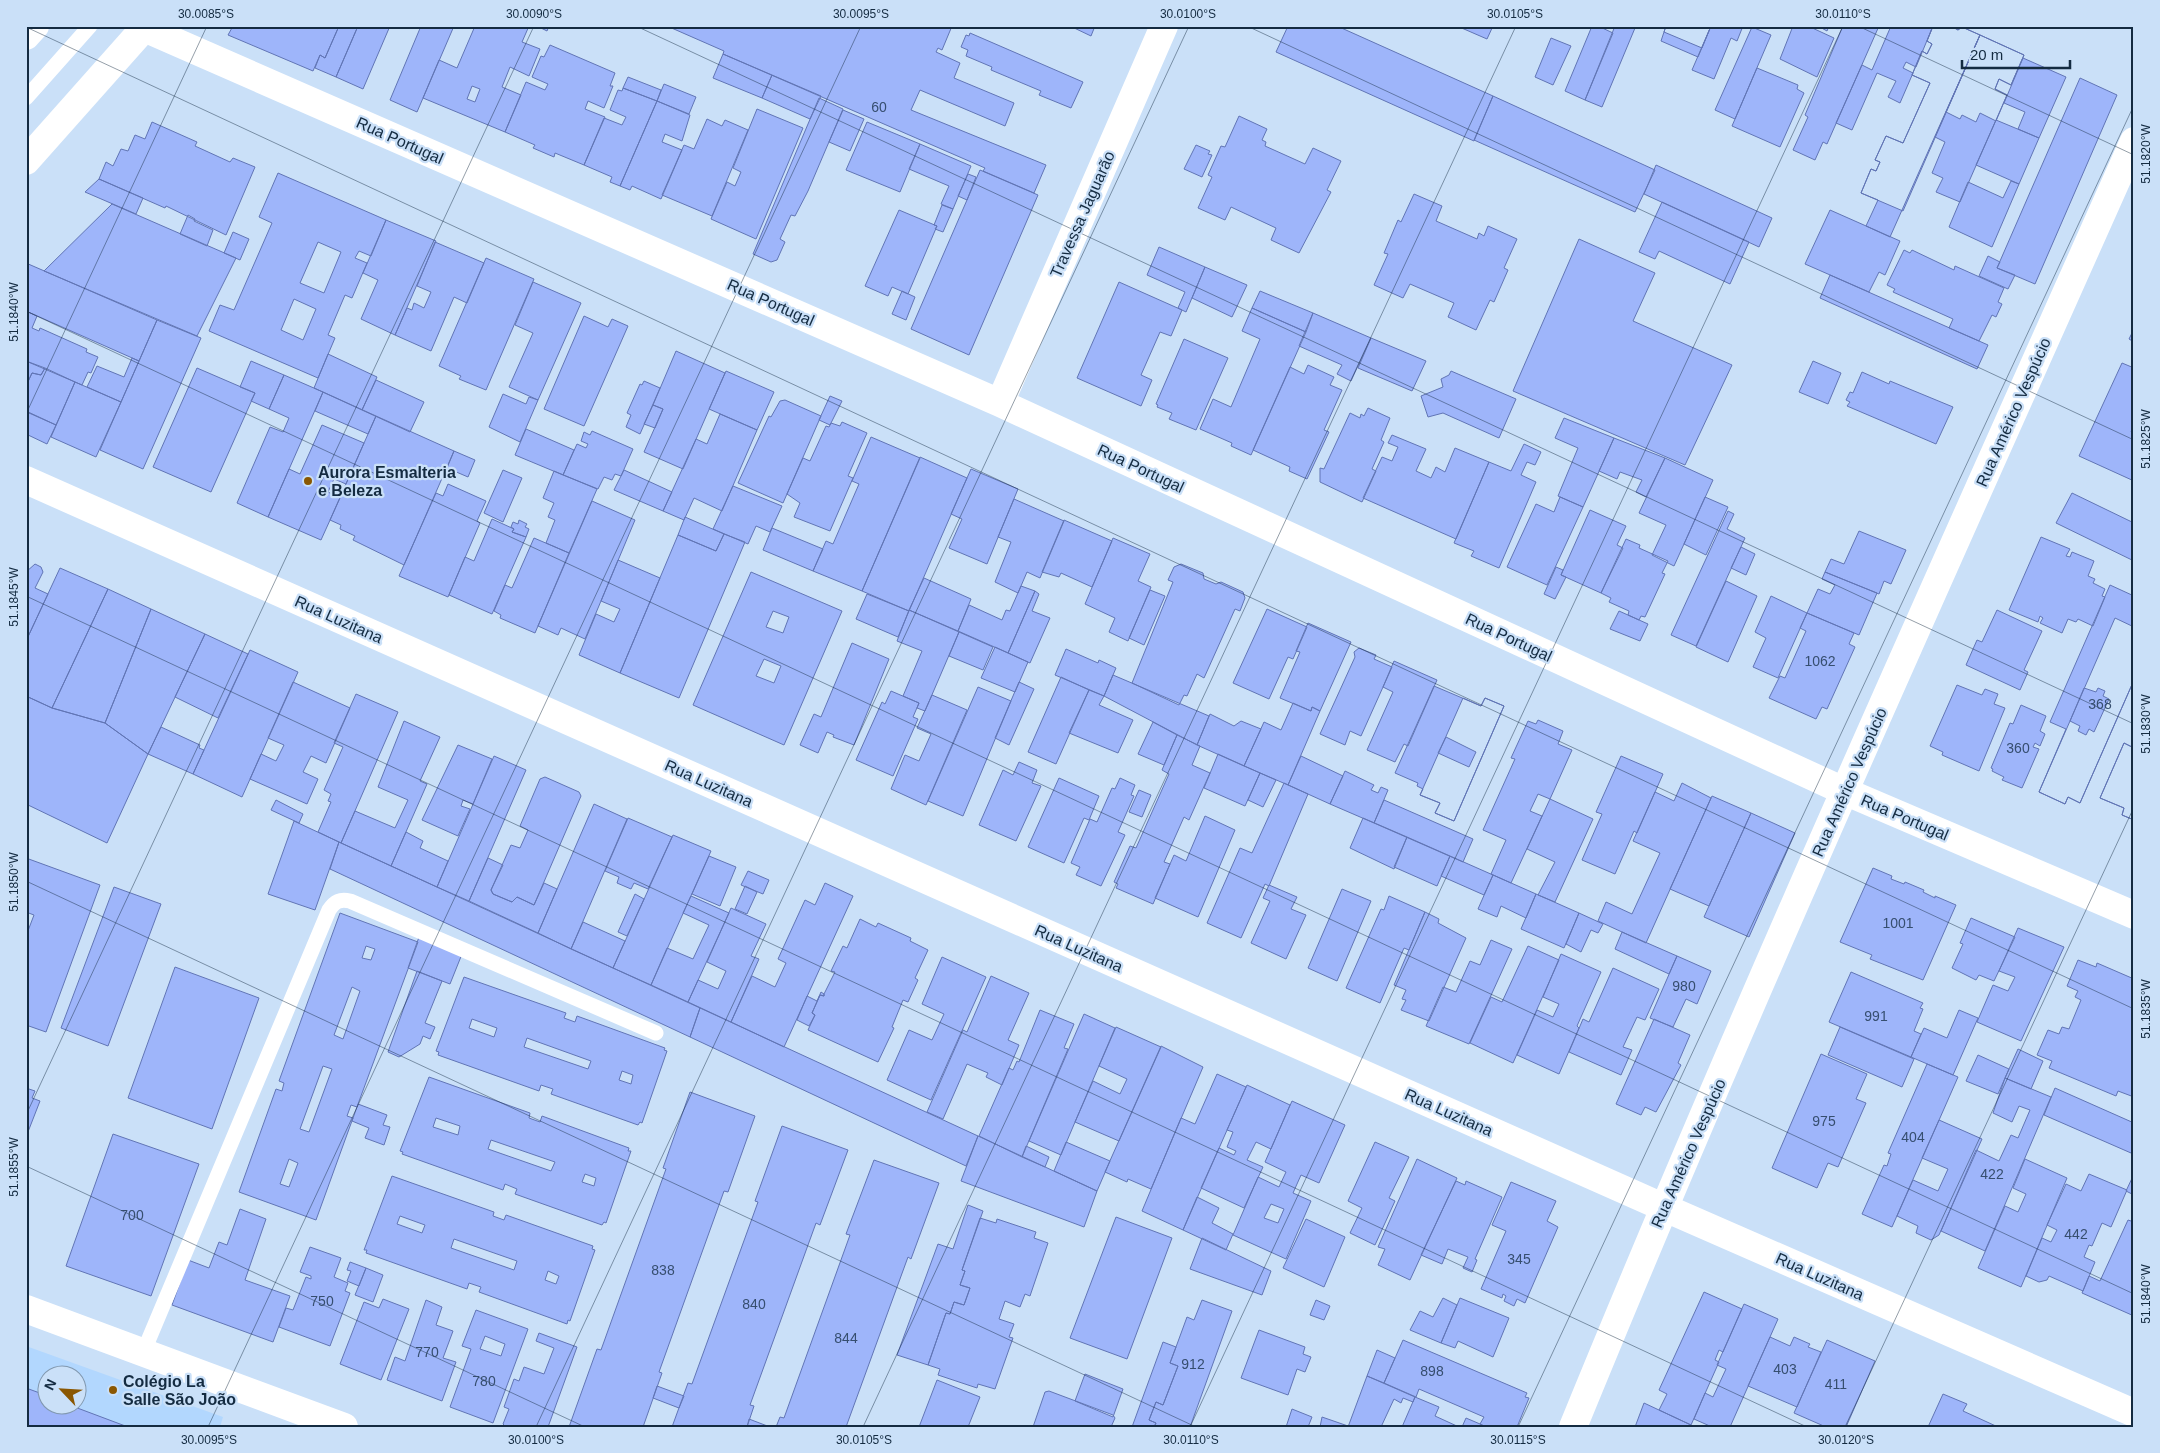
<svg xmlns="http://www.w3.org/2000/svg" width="2160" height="1453" font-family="Arial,sans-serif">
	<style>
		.built { fill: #b2d7fe; fill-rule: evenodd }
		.building { fill: #9eb5fa; stroke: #6175b5; fill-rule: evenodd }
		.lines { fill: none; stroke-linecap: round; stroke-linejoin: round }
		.service { stroke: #fff; stroke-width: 15 }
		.minor { stroke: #fff; stroke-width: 28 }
		.tertiary { stroke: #fff; stroke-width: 28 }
		.secondary { stroke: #fff; stroke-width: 28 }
		.ticks { fill: none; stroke: #142b41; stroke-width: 1; stroke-opacity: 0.45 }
		.poi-dot { fill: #8a5702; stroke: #cae0f8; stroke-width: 2 }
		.labels { text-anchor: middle; stroke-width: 4.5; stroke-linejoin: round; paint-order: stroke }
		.number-label { font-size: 14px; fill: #364e6f }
		.street-label { font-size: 16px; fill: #142b41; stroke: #cae0f8 }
		.poi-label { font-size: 16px; font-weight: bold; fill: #142b41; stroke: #cae0f8; text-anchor: start }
		.neatline { fill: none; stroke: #142b41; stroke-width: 2 }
		.ticks-label { font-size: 12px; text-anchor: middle; fill: #142b41 }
	</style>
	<rect width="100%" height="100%" fill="#cae0f8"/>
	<path class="built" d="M26,1346l197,71 -3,10h-194zM48,1376h30v30h-30z"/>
	<path class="building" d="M233,26h106l-14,32 -5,-3 -7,16 -85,-36z
		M339,26h19l-22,51 -21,-9 5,-13 5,3z
		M358,26h32l-27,63 -27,-12z
		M421,26h33l-37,86 -27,-12z
		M475,26h54l-7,16 18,7 -11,27 -19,-9 -8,20 19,8 -16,37 -82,-34 16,-38 18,8zM472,86l8,3 -5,13 -8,-3z
		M537,26h12l-2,5z
		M667,26h285l-10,24 -4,-2 -2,4 24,11 -6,15 60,25 -9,23 -85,-36 -9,20 135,55 -12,28 -51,-22 2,-3 -262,-114 1,-3z
		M1070,26h25l-4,10z
		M1288,26h49l156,70 -19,45 -198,-89z
		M1457,26h36l-6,13z
		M1592,26h6l15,7 -28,67 -20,-9z
		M1615,26l20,2 -33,79 -17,-7z
		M1666,26h45l-13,31 -37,-16z
		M1666,26h45l-9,22 -38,-16z
		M1711,26h32l-6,15 -6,-3 -17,41 -22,-9z
		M1793,26h15l26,12 -17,39 -37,-18z
		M1818,26h11l-2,5z
		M1843,26h36l-52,118 -4,-2 -8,18 -22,-10 15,-33 -3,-2z
		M1891,26h42l-17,41 -10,-5 -3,6 10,5 -13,30 -12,-6 8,-16 -19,-8 -25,57 -16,-7 26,-58 10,5z
		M1933,26h18l7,4 4,-3 18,8 -77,176 -42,-18 10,-24 5,2 4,-9 -5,-2 11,-24 17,7 27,-60 -18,-8 10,-24 5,3 5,-10 -5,-3z
		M1933,26h18l7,4 4,-3 18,8 -90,202 -24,-11 12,-26 -17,-7 10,-24 5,2 4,-9 -5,-2 11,-24 17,7 27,-60 -18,-8 10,-24 5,3 5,-10 -5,-3z
		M1752,27l19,8 -36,84 -20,-9z
		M970,33l113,49 -12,26 -32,-13 2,-4 -50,-21 1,-3 -26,-11 2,-6 -7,-3 5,-12 3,1z
		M1980,35l44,20 -13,30 -12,-6 -4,10 12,6 -11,26 -16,-8 -4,9 -14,-7 -2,4 -14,-7z
		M1980,35l44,20 -13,30 -12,-6 -4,10 12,6 -47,107 -24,-10 7,-14 -11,-5 13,-31 -10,-5z
		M1551,38l20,8 -18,39 -18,-8z
		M550,45l65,28 -5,13h3l-9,22 -16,-7 -3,8 20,8 -21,48 -29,-12 -1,4 -21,-9 2,-3 -30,-13 21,-50 19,8 3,-6 -16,-7 9,-21 3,1z
		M723,54l49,21 -10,23 -49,-20z
		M2023,58l43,19 -27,61 -21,-9 7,-17 -21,-9z
		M1757,68l41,17 -1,4 7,4 -24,54 -48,-21z
		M772,75l49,21 -11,23 -48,-21z
		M628,77l33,13 -4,11 -34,-13z
		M2080,78l37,17 -82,189 -38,-16z
		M664,84l32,13 -7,17 -32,-13z
		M623,88l34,13 -37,85 -10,-4 2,-5 -28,-12 20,-47 18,7 4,-8 -16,-7 8,-20 4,1z
		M1493,96l162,74 -20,42 -161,-72z
		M819,98l24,11 -35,82 -13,25 -4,-1 -11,24 5,3 -8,18 -6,2 -18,-8z
		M657,101l33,14 -8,26 -17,-7 -3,8 20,8 -21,49 -29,-13 -2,4 -10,-4z
		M757,109l46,19 -47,111 -45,-20 16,-37 8,4 6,-14 -8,-4z
		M843,110l21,9 -14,32 -21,-9z
		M1239,116l28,13 -5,11 4,2 -1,4 40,18 8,-16 28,13 -14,29 4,2 -32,61 -28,-13 5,-12 -45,-21 -6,13 -27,-12 14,-31 -4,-2 13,-29 4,1z
		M707,119l15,7 3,-6 23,10 -36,86 -50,-21 22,-50 10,4z
		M1996,120l43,18 -20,46 -43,-19z
		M152,122l45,20 -2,4 35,16 3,-4 22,9 -29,68 -60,-29 -1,2 -66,-29 7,-17 7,4 8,-17 7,2 7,-16 10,4z
		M867,122l53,22 -20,48 -54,-22z
		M920,144l51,22 -18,43 -12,-5 8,-18 -40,-17z
		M1196,145l14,6 -2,3 4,1 -10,22 -18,-8z
		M1656,165l116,53 -13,29 -115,-53z
		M980,170l58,25 -69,160 -58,-26z
		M278,173l108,47 -15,36 -12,-5 -4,7 12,5 -15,35 -7,-3 -17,40 7,3 -17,40 -109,-47 11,-26 14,5 38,-87 -13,-6zM318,242l23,10 -17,41 -24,-10zM294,299l22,10 -13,31 -22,-10z
		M968,174l8,3 -9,23 -9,-4z
		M99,179l44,19 -7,16 -51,-22z
		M2011,181l8,3 -27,63 -43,-20 19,-45 35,16z
		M1414,194l28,12 -6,15 41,18 2,-6 5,3 4,-10 29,13 -13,29 4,2 -14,32 -4,-2 -14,30 -28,-13 6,-14 -44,-19 -7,14 -29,-13 14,-31 -4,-1 14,-33 3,2z
		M1662,202l87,40 -19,42 -71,-33 -4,8 -16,-7z
		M112,204l124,54 -39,78 -153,-65z
		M942,205l11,4 -10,23 -8,-3 2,-3 -3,-1z
		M899,210l38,16 -29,68 -16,-7 -4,9 -23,-10z
		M1830,210l70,31 -15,34 -6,-3 -10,20 -64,-28z
		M188,215l7,4 -1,2 19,9 -6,16 -27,-12z
		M386,220l50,21 -41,94 -34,-16 17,-39 -15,-7z
		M233,232l16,7 -9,21 -16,-7z
		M1579,239l76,34 -22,48 99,44 -47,100 -172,-74z
		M435,242l49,21 -17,40 -13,-6 -23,54 -36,-16 12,-27 5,2 2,-7 10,5 7,-16 -14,-6z
		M1159,247l46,20 -19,45 -8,-4 7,-16 -38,-17z
		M1904,250l6,3 2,-3 42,20 1,-4 49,22 -6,14 4,2 -6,13 -4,-2 -13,26 -30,-13 4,-9 -60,-27 2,-3 -8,-4z
		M1988,256l12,6 -3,6 18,7 -7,14 -29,-13z
		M486,258l48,21 -48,111 -27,-11 2,-3 -22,-10z
		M26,263l131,57 -18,41 -113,-50z
		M1205,267l42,18 -15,32 -40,-19z
		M1830,275l158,70 -11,24 -157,-71z
		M533,282l48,21 -43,97 -29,-13 24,-54 -18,-8z
		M1119,282l63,28 -11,26 -11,-4 -19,43 11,5 -11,26 -64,-28z
		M902,291l13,6 -9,23 -14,-6z
		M1260,291l53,22 -7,19 -54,-24z
		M1252,308l54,24 -55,123 -20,-9 1,-3 -32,-14 13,-30 18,8 29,-68 -18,-8z
		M26,311l11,5 -5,12 7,3 1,-3 47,21 -1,3 12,5 -7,16 -3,-1 -6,13 -56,-24z
		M1313,313l58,25 -20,43 -14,-7 5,-9 -43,-19z
		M584,316l24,11 4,-8 16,7 -44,100 -40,-17z
		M157,320l44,18 -58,131 -43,-19z
		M2134,329v13l-5,-3z
		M1371,338l55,23 -14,30 -54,-23z
		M1184,339l44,19 -32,72 -27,-11 3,-6 -15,-6 1,-2 -2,-1z
		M676,351l49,22 -42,96 -39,-17 19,-43 -10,-4z
		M328,354l49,23 -15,33 -48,-22z
		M132,358l7,3 -18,41 -34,-15 10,-21 27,11z
		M26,361l19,7 -4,7 -9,-2 -6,13z
		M251,361l33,14 -15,34 -18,-8 4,-8 -15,-6z
		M1813,361l28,12 -13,31 -29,-12z
		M2122,363l12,5v58l-3,6 3,1v48l-55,-25z
		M1308,365l26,12 -4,8 12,5 -18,40 5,2 -22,47 -18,-8 1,-4 -37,-17 37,-83 14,7z
		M45,368l30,14 -19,43 -30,-14v-25l6,-13 9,2z
		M197,368l58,25 -44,99 -58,-25z
		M726,371l48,21 -17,38 -48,-21z
		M1451,371l65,28 -17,39 -56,-25 -15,4 -7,-21 22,-9 -2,-8 8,-4z
		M1862,372l27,12 1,-3 63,26 -17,37 -89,-38 3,-4 -4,-2 4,-8 3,1z
		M284,375l39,17 -55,125 -31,-14 33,-76 13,5 6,-14 -20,-9z
		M376,380l48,22 -14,30 -48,-22z
		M644,381l16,7 -20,46 -14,-7 5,-12 -4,-2 13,-29 2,1z
		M75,382l46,20 -25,55 -45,-20z
		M323,392l53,24 -8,18 -53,-23z
		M503,394l23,10 3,-7 9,3 -18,42 -31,-15z
		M830,396l12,5 -12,24 -11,-5z
		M785,400l36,16 -38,87 -45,-20 31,-67 2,1 9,-16z
		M653,405l10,4 -8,19 -11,-4z
		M1368,408l22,10 -9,22 3,2 -12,27 4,2 -14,31 -42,-20v-14l4,1 26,-56 10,5 1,-4 3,2z
		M29,413l27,12 -9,19 -21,-10v-14z
		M720,414l37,16 -35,81 -28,-13 -10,22 -21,-9 33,-72 11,5z
		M376,416l78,35 -50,114 -51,-25 2,-4 -15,-7 1,-4 -11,-5z
		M1564,418l50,20 -31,69 -25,-11 20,-48 -23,-10z
		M842,422l25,11 -19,43 5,2 -23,53 -36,-14 6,-14 -13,-9 16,-36 7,3 16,-35 3,1 2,-4 9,3z
		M322,425l42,18 -18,41 -12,-5 -6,13 12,6 -19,42 -53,-23 21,-48 11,5z
		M526,429l48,21 -11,25 -48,-20z
		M592,431l41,18 -12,27 -6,-2 -3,6 -8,-3 -6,12 -35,-14 14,-31 9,4 2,-4 -7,-3 3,-9 6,3z
		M1392,435l34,14 -10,22 15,7 5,-11 9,5 10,-24 34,14 -33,77 -93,-41 19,-41 10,4 6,-14 -10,-4z
		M871,437l49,21 -58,133 -49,-20 13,-30 7,3 26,-60 -7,-3z
		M1614,438l51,20 -19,39 -10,-5 6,-12 -22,-8 -3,7 -18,-8z
		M1524,444l17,8 -6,13 -8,-3 -6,13 15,7 -37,86 -28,-12 3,-5 -20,-8 35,-81 22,9z
		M454,451l21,9 -7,17 -21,-9z
		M920,457l47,21 -58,133 -47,-20z
		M1665,458l48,22 -39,86 -22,-11 14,-30 -27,-12z
		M971,469l47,20 -31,75 -38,-16 13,-29 -11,-5z
		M503,470l19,8 -19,44 -19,-9z
		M624,470l48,22 -9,19 -49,-21z
		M554,471l43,18 -28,64 -23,-10 9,-23 -7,-3 6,-14 -11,-5z
		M448,484l38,17 -9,20 3,2 -32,74 -49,-21 37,-83 7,3z
		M733,486l49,20 -12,26 -14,-6 -8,18 -35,-15z
		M2072,493l62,30v38l-78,-38z
		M1560,497l23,10 -36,78 -40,-18 29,-63 18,8z
		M1705,497l23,10 -22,48 -22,-11z
		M1014,499l50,22 -24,57 -13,-6 -9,21 -23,-11 16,-40 -13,-5z
		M592,501l43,19 -50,119 -24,-11 -3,7 -20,-9z
		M1590,510l36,16 -9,19 6,3 -22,45 -40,-18z
		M1728,511l6,3 -7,15 18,9 -49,108 -25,-11z
		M685,517l39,17 -8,17 -38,-16z
		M492,519l22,10 -2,3 14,5 -34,77 -43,-19 16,-38 9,4z
		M519,520l8,4 -2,3 4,2 -3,8 -14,-5 2,-3 -3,-2 2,-5 5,2z
		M1064,520l48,21 -20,46 -31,-14 -2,4 -17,-5z
		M772,528l51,21 -10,22 -50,-21z
		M1859,531l47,19 -15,34 -7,-3 -5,13 -54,-22 6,-13 13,5z
		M724,534l21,8 -66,156 -59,-25 58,-138 38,16z
		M2041,537l29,12 -4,7 4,1 2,-5 22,9 -6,15 7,3 -2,4 12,6 -3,7 3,1 -12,29 -15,-7 -2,3 -8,-3 -6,14 -22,-10 3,-5 -3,-2 -2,6 -29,-12z
		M534,538l35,15 -34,80 -35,-15 1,-3 -7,-4 11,-26 7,3z
		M1113,538l37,16 -12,27 13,6 -23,54 -19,-9 6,-14 -30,-14z
		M1626,539l14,6 -1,3 29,13 -6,12 3,1 -20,43 -4,-1 -2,4 -11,-5 1,-4 -20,-9 2,-4 -10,-5z
		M1741,547l14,7 -9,21 -15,-7z
		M618,560l42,18 -40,95 -41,-18 17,-41 18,8 6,-13 -19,-8z
		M35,564l6,3 2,5 -8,16 13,6 -22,47v-69z
		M1181,564l22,9 1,6 12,5 5,-2 22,10 2,6 -5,13 -5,-2 -31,69 -7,-4 -10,22 -3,-1 -5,10 -47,-22 41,-101 -5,-2 6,-13z
		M1556,567l7,3 -2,5 5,2 -11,22 -11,-5z
		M60,568l48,21 -56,119 -26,-12v-55z
		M751,572l91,39 -58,134 -91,-40zM773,611l16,6 -6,16 -17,-6zM764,659l17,7 -7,17 -18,-7z
		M1825,572l52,21 -18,42 -52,-22 11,-24 12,5 5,-9 -13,-6z
		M924,578l47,21 -13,32 -49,-21z
		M1726,581l31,15 -29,66 -32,-15z
		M2110,585l24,11v84l-54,123 -12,-6 -3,7 -26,-12 27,-63 -16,-7z
		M1021,586l14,5 -27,62 -50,-22 11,-26 33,15 4,-10 4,1z
		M108,589l43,20 -46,114 -53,-15z
		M1150,590l15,6 -21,49 -15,-7z
		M1035,591l4,3 -7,17 18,7 -20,45 -22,-10z
		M867,594l42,17 -11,26 -42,-18z
		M1771,596l36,17 -29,65 -25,-11 13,-29 -11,-6z
		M151,609l54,25 -57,120 -43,-31z
		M1267,609l40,18 -14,32 -5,-2 -19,42 -36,-16z
		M909,610l50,22 -34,79 -8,-3 2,-5 -16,-7 19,-45 -25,-10z
		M1997,610l45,21 -18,39 4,2 -8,18 -54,-25 11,-25 5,2z
		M1619,611l29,13 -8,17 -30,-12z
		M1807,613l47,20 -5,11 6,3 -28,62 -5,-2 -6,12 -47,-21 11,-22 5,2 21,-47 -6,-3z
		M2115,618l19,9v53l-54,123 -12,-6 -3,7 -26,-12z
		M1308,623l43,19 -31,69 -8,-4 -1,4 -31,-13 20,-46 -4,-1z
		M959,632l34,15 -10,23 -34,-14z
		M205,634l43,20 -30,64 -43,-21z
		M852,643l37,16 -35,86 -21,-8 1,-2 -7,-3 -9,21 -18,-8 14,-31 7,3z
		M995,647l33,15 -13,30 -34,-14z
		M1359,648l17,7 -2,4 18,8 -31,69 -11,-5 -5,14 -25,-11 35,-77 -1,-5z
		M1066,649l32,14 1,-3 17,8 -12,28 -49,-21z
		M250,650l48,22 -56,125 -49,-23z
		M1394,661l43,19 -29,66 -4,-2 -9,18 -28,-12 26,-58 -10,-5z
		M1113,675l96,41 -12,29 -93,-49z
		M1061,677l28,13 -33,74 -28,-12z
		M293,682l57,26 -24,55 -15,-7 -8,16 15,7 -11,25 -57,-25 11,-25 15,7 8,-16 -16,-7z
		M1019,682l15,7 -25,56 -14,-7z
		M1957,685l25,10 3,-6 13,5 -4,10 11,4 -26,63 -37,-16 1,-3 -13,-6z
		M1434,686l47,20 4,-8 19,8 -50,115 -19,-8 5,-10 -20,-8 3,-6 -6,-3 1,-3 -23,-10z
		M978,687l33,14 -48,115 -35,-15z
		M2084,688l12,4 2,-4 7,3 -2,5 6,3 -15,33 -5,-3 -3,6 -8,-4 2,-5 -10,-5z
		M1089,690l15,6 -5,9 34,15 -15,33 -49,-20z
		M891,691l28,12 -6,14 5,2 -25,57 -37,-16 26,-58 3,2z
		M356,694l42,18 -57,131 -23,-11 13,-30 -3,-1 3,-7 -7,-4 19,-43 -9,-4z
		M932,695l35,15 -41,95 -35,-16 14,-34 14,6 12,-27 -14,-6z
		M26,696l26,12 53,15 43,31 -41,89 -81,-39z
		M1463,698l18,8 4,-8 19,8 -50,115 -19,-8 5,-10 -20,-8z
		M1293,703l18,8 1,-4 8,4 -32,74 -44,-19 20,-44 17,8z
		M2021,705l25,11 -6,15 5,3 -5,12 -5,-3 -2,4 6,2 -17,39 -20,-8 2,-3 -12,-6 1,-2 -2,-1 19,-45 3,1z
		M1210,714l24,12 7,-5 20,8 -17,37 -47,-21z
		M1538,720l25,11 -5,13 14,6 -22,49 -12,-5 -8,17 12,5 -31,67 -20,-9 15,-34 -23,-10 32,-71 -4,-1 17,-37 8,3z
		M404,721l36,16 -20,44 7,3 -36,82 -50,-23 14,-32 40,17 13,-28 -30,-13z
		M1153,722l24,13 -13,30 -26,-11z
		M161,727l39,18 -1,3 5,2 -11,24 -45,-20z
		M1177,735l23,11 -8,19 18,8 -21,47 -5,-3 -20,45 6,2 -17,40 -37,-16 2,-4 -4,-2 16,-36 6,2 33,-74 -7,-4z
		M1446,737l30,15 -7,15 -31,-14z
		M2124,743l10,5v72l-12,-5 2,-7 -24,-10z
		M2124,743l10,5v72l-12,-5 2,-7 -24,-10z
		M458,745l34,14 -19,45 -10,-4 -2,6 9,3 -12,27 -36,-16z
		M1218,754l42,19 -15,33 -41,-18z
		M494,756l32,14 -57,131 -32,-14z
		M1301,756l42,20 -13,28 -42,-19z
		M1621,756l42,18 -26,59 -3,-2 -19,43 -33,-14 20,-46 -6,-2z
		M1019,762l18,8 -5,13 9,3 -25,55 -37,-16 24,-55 10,5z
		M1345,771l29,14 -3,5 7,3 3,-6 7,3 -14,33 -44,-19z
		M1260,773l16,7 -13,27 -15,-7z
		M545,777l34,15 2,4 -47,109 -17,-8 -5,5 -19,-8 -2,-4 20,-45 9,3 8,-18 -8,-4 20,-47z
		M1059,778l40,18 -10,24 -5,-2 -20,45 -36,-16z
		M1120,778l15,7 -4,10 3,1 -16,36 7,3 -24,51 -25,-11 4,-8 -9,-4 19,-44 7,3 15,-34 3,1z
		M1284,783l24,11 -39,92 -4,-2 -24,54 -34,-15 33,-75 12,5z
		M1682,783l29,15 -65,145 -48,-22 8,-19 26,12 28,-61 -27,-12 22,-49 19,9z
		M1139,790l12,5 -9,22 -13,-5z
		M1712,796l39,17 -42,93 -39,-17z
		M1550,799l43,20 -38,83 -17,-7 17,-33 -28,-13z
		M276,800l27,14 -4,9 -28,-13z
		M1384,800l89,39 -10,23 -89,-39z
		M594,804l33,15 -56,130 -33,-16z
		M1751,813l44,20 -46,104 -45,-20z
		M1205,816l30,14 -37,87 -43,-19 19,-43 12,6z
		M628,818l44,19 -24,52 -14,-6 -3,6 -14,-6 2,-6 -14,-6z
		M1363,818l44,19 -13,32 -44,-21z
		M294,821l45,21 -24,68 -47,-16z
		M406,832l17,9 -3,7 28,13 -11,26 -46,-21z
		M673,835l38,16 -60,134 -38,-17z
		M1407,837l43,19 -13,30 -43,-19z
		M339,842l361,166 -10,29 -360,-168z
		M709,856l27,11 -16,39 -28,-12z
		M1450,856l43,19 -9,20 -43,-19z
		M26,858l74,27 -54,147 -20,-7v-89l8,-21 -8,-3z
		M488,858l15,7 -12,25 2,4 19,8 5,-5 17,8 10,-22 13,6 -19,44 -69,-32z
		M1873,868l19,8 -1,3 13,5 1,-2 19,8 -1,2 12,6v-2l21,9 -33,75 -53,-21 2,-4 -32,-13z
		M748,871l21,9 -6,14 -22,-9z
		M1493,875l43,19 -10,24 -25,-12 -4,11 -19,-8z
		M825,883l28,13 -69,151 -53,-25 21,-46 23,11 11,-24 -8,-4 27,-59 10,5z
		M1269,885l28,12 -6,12 15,6 -20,44 -35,-16 19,-42 -7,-3z
		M745,886l12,6 -10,22 -12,-5z
		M114,887l47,17 -53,142 -47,-18z
		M1342,889l29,12 -34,80 -29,-13z
		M635,894l9,5 -17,37 -9,-4z
		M1536,894l43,19 -15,35 -43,-19z
		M691,896l38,17 -41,89 -37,-17 16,-37 26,11 16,-34 -26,-12z
		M1389,896l36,16 -16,38 -5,-2 -24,55 -34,-15 35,-79 3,1z
		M731,908l35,16 -15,32 8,3 -28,63 -43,-20 10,-22 20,9 8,-18 -19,-9z
		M1425,912l14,7 -1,4 28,15 -37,83 -28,-11 5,-10 -4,-1 4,-9 -12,-5z
		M340,913l78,29 -60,162 -1,3 -6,-2 -4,11 6,2 -37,102 -77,-28 37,-103 6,2 2,-8 -5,-2zM366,946l9,3 -4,11 -9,-2zM352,987l8,4 -17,48 -9,-4zM323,1066l9,3 -23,63 -9,-3zM289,1159l9,4 -9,24 -9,-3z
		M1579,913l24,11 -5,9 -7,-3 -10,22 -15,-8z
		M1971,918l44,19 -21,44 -15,-6 -3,5 -24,-12 11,-24 -3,-1z
		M860,919l16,8 2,-4 33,15 -1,3 18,9 -13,28 3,2 -10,22 -5,-2 -11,27 2,1 -16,34 -70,-32 7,-15 -3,-2 8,-18 4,1v-2l11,-22 -4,-1 12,-25 4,2z
		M583,922l42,19 -12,27 -42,-19z
		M2018,928l46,19 -43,94 -44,-19 16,-37 15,6 7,-14 -16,-6z
		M1622,932l55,24 -8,18 -54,-25z
		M419,937l43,17 -12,30 -42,-16z
		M1491,940l21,9 -43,95 -43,-18 17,-39 13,5 14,-31 10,4z
		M1528,946l31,14 -46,103 -43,-20 21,-46 11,5z
		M1561,954l40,18 -24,54 2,2 -20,46 -42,-19 20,-45 16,7 6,-13 -16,-7z
		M1677,956l34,15 -14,33 -11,-5 -13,28 -23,-9z
		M942,957l44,20 -55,123 -44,-20 22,-50 23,10 12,-26 -22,-10z
		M2078,960l18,7 1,-4 37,16v118l-16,-6 -2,5 -67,-28 3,-7 -15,-6 11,-25 11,4 3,-7 7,2 12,-29 -6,-3 3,-6 -11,-5z
		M175,967l84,31 -47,131 -84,-31z
		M1613,968l46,21 -14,31 -8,-3 -14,30 9,3 -11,25 -52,-23 14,-33 6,3z
		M417,971l25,10 -17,42 10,4 -5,12 -7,-3 -3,8 -21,13 -11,-5z
		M1851,972l72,31 -3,5 3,1 -9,22 7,3 -10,23 -82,-35z
		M991,976l38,17 -21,47 11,5 -17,40 -16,-8 2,-4 -21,-9 -24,55 -16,-7 36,-82 4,2z
		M464,977l102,36 -2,5 11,4 2,-6 88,32 -1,2 3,1 -25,72 -2,-1 -2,3 -87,-31 2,-5 -12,-4 -2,6 -101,-36 1,-3 -3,-1zM472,1019l25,9 -3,9 -25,-9zM527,1038l64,23 -3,8 -64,-22zM622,1071l11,4 -2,9 -12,-4z
		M821,992l3,2v2l-4,-1 -8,18 3,2 -6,11 -12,-6 10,-24 10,5z
		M700,1008l278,128 -12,30 -276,-129z
		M1040,1010l34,14 -10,24 4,1 -46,108 -43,-21 30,-68 4,2 4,-9 2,1z
		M1959,1010l19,8 -25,57 -42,-18 13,-29 23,10z
		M1084,1014l31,14 -54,127 -32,-14z
		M1654,1019l36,16 -12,28 3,2 -25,47 -11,-5 -4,8 -25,-11z
		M1116,1027l45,20 -42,94 -44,-19 18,-41 27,13 7,-15 -28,-13z
		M1840,1027l74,32 -12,28 -74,-32z
		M1161,1046l42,21 -52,122 -23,-10 -1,3 -22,-10z
		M2018,1049l25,12 -12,28 -26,-11z
		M1821,1054l46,20 -11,25 10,4 -28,64 -10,-4 -11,25 -45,-20z
		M1978,1055l31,14 -11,25 -32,-13z
		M1927,1064l31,13 -66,150 -30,-13 22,-49 3,1 4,-12 -3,-1z
		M1217,1074l29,13 -63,143 -41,-19 39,-93 14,6z
		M429,1077l101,36 -1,5 11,4 2,-6 87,32 -1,3h3l-25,72 -2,-1 -2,3 -87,-31 2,-5 -12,-5 -2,6 -101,-36 1,-2 -3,-1zM436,1118l24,8 -2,9 -25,-8zM491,1140l64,22 -4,9 -63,-22zM585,1174l11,4 -2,8 -12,-4z
		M2005,1078l46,19 -66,154 -44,-20 35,-81 23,11 12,-26 7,3 12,-28 -11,-4 -7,16 -19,-9z
		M1247,1085l43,20 -19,44 -15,-7 -9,18 16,7 -19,41 -43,-20 18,-40 15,7 2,-4 -9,-4 6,-15 -6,-2z
		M26,1088l9,3 -3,7 8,3 -14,36z
		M2055,1088l79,35v24l-3,6 -87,-38z
		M690,1092l65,24 -27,76 -4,-1 -65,181 3,1 -19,54h-74l28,-78 4,1 65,-181 -3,-1z
		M1292,1101l53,24 -26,58 -18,-8 -8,18 18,8 -25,58 -53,-24 25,-58 21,10 7,-15 -21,-10zM1271,1204l13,5 -6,14 -14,-5z
		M358,1104l29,11 -4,10 7,2 -6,18 -19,-7 4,-10 -17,-7z
		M1939,1120l43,19 -43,96 -8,5 -15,-7 2,-7 -21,-10 16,-36 25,11 10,-22 -26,-11z
		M782,1126l66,24 -28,75 -4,-2 -66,182 4,1 -7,21h-75l16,-44 4,1 66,-182 -3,-1z
		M113,1134l86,30 -48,132 -85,-30z
		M978,1136l119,55 -13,36 -123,-46z
		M1066,1142l44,19 -13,30 -43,-20z
		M1375,1142l34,15 -20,41 6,3 -20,44 -25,-12 12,-25 -14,-7z
		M1026,1146l23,11 -4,10 -23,-10z
		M1417,1159l40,19 -47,102 -32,-15 7,-16 -7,-2z
		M2025,1159l42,19 -46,109 -43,-19 27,-62 13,6 8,-18 -13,-6z
		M874,1160l65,23 -28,76 -3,-2 -62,170h-70l4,-10 4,1 66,-183 -4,-1z
		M2089,1174l38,16 -16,37 -9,-4 -10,23 -3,-1 -5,12 11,5 -12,29 -34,-15 -2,4 -8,2 -13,-6 16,-38 9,4 6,-12 -10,-5 19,-41 15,7z
		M2134,1174v21l-8,-4z
		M392,1176l102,36 -1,4 11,4 2,-5 87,31 -1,3 3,1 -25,71 -2,-1 -1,4 -88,-32 2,-5 -12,-4 -2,6 -101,-36 1,-3h-3zM400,1216l25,9 -3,8 -25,-9zM454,1239l63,22 -3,9 -63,-22zM548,1271l11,5 -3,8 -11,-4z
		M1456,1181l9,4 1,-4 36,16 -27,62 2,1 -5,12 -9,-4 5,-11 -20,-8 -6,15 -21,-9z
		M1511,1182l45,19 -9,20 11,6 -33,76 -8,-4 -3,7 -10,-5 2,-5 -3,-2 -1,4 -21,-9 25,-58 -14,-6z
		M1197,1197l22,11 -7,15 21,11 -7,16 -43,-20z
		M968,1205l15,6 -21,59 3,1 -5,14 10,3 -6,17 -10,-3 -4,12 -4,-1 -18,52 -31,-10 41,-111 15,5z
		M240,1209l26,10 -21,61 45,16 -17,46 -101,-37 16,-45 21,8 10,-26 8,3z
		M1116,1217l56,21 -45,121 -57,-21z
		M980,1218l16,5 1,-4 39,13 -2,6 14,5 -18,53 -5,-2 -5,13 -15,-6 -6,18 15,5 -5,13 4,1 -18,51 -17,-5 -1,4 -39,-13 2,-6 -12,-4 18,-52 4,1 4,-12 10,3 6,-17 -10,-3 5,-14 -3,-1z
		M1306,1219l39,18 -21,50 -41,-19z
		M2128,1220l6,2v94l-52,-23 7,-17 11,5z
		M1202,1238l69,33 -9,24 -72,-26z
		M310,1247l31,11 -7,19 14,6 -3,8 5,2 -20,53 -51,-19 7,-19 7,2 13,-33 5,2v-3l-11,-4z
		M350,1262l16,6 -7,18 -12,-5 4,-10 -4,-1z
		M366,1268l17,7 -10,27 -18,-7z
		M1704,1292l38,17 -19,43 -4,-2 -4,10 4,2 -28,63 -32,-15 8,-16 -8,-4z
		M1443,1298l14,7 -16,38 -31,-13 10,-19 13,6z
		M1460,1298l49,20 -16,39 -35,-16 -3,7 -14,-5z
		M383,1299l26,10 -28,71 -41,-16 24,-62 15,6z
		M426,1300l16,7 -6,18 17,6 -10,27 13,4 -14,39 -55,-21 8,-23 10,4z
		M1202,1300l30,11 -42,116h-36l2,-4 -7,-3 7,-18 7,3 15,-39 -8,-3 6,-16 11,-30 7,3z
		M1316,1300l14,6 -6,14 -14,-5z
		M1744,1304l34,15 -48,108h-18l-18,-8 11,-26 8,4 13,-28 -9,-4z
		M476,1310l52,19 -35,94 -43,-16 21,-58 -9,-3zM485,1336l20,8 -4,12 -21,-7z
		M1259,1330l46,17 -2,7 8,3 -6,15 -8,-3 -9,26 -47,-17z
		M539,1333l38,14 -29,80h-42l-3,-3 6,-15 -5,-2 10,-28 5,2 5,-14 20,7 10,-26 -18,-7z
		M1770,1337l20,9 4,-9 16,7 -2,3 13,5 -24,55 -49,-21z
		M1403,1340l124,53 -2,4 4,1 -12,29h-31l-6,-3 4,-7 -65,-28 -3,8 -32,-14z
		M1827,1340l48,21 -29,66h-20l-32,-14z
		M1163,1342l13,5 -6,16 8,3 -15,39 -7,-3 -7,18 7,3 -2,4h-22z
		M1377,1350l18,8 -11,25 -17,-7z
		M1085,1374l38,15 -10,28 -38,-16z
		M1367,1376l48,21 -2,5 -10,-4 -2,5 -7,-4 -13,28h-33z
		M937,1380l43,17 -12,30h-49z
		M657,1386l27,10 -5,12 -26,-10z
		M26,1388l22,8v10h24l56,21h-102z
		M1049,1391l64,24 2,3 -4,9h-78l12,-35z
		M1943,1394l24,10 -4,7 35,16h-70z
		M1415,1397l24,10 -4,9 24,11h-57z
		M1644,1403l47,22 -1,2h-55z
		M1292,1409l20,8 -4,10h-22z
		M1322,1417l26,9v1h-28z
		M1466,1418l14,6 6,3h-24z
		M749,1419l21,8h-23z"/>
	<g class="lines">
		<path class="service" d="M26,98l64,-72
			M143,1353l186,-443c6,-9 11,-11 21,-9l306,132"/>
		<path class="minor" d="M144,28l856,375 844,388 290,124
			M1000,403l164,-377
			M26,1309l318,118"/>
		<path class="tertiary" d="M26,480l1639,728 469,205
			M1573,1427c177,-433 371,-859 561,-1286"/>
		<path class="secondary" d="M26,36l9,-10
			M26,161l120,-135"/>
	</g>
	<path class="ticks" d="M636,26l1498,698M1247,26l887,414M1858,26l276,129M26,27l2108,982M26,311l2108,983M26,414l181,-388M26,596l1781,831M26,881l1170,546M26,1115l508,-1089M26,1166l559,261M208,1427l653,-1401M536,1427l653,-1401M863,1427l653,-1401M1190,1427l653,-1401M1518,1427l616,-1322M1845,1427l289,-620"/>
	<g class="poi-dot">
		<circle cx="308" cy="481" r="5"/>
		<circle cx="113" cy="1390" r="5"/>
	</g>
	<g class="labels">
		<g class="number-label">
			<text x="879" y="112">60</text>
			<text x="1820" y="666">1062</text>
			<text x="2100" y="709">368</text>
			<text x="2018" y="753">360</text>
			<text x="1898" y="928">1001</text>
			<text x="1684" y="991">980</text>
			<text x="1876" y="1021">991</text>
			<text x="1824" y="1126">975</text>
			<text x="1913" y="1142">404</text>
			<text x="1992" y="1179">422</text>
			<text x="132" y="1220">700</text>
			<text x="2076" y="1239">442</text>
			<text x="1519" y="1264">345</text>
			<text x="663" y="1275">838</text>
			<text x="322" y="1306">750</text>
			<text x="754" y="1309">840</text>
			<text x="846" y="1343">844</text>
			<text x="427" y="1357">770</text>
			<text x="1193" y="1369">912</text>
			<text x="1785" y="1374">403</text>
			<text x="1432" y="1376">898</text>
			<text x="484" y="1386">780</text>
			<text x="1836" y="1389">411</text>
		</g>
		<g class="street-label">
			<text transform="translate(400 140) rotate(24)" y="6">Rua Portugal</text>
			<text transform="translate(1082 214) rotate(-66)" y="6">Travessa Jaguarão</text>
			<text transform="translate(771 302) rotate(24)" y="6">Rua Portugal</text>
			<text transform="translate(2013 412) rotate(-66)" y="6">Rua Américo Vespúcio</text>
			<text transform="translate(1141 468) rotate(25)" y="6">Rua Portugal</text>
			<text transform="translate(339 619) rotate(24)" y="6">Rua Luzitana</text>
			<text transform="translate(1509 637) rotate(25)" y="6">Rua Portugal</text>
			<text transform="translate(1849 782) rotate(-66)" y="6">Rua Américo Vespúcio</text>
			<text transform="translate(709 783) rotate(24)" y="6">Rua Luzitana</text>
			<text transform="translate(1905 817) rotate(23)" y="6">Rua Portugal</text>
			<text transform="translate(1079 948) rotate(24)" y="6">Rua Luzitana</text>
			<text transform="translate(1449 1112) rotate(24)" y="6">Rua Luzitana</text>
			<text transform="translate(1688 1153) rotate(-66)" y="6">Rua Américo Vespúcio</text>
			<text transform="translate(1820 1276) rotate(24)" y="6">Rua Luzitana</text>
		</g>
		<g class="poi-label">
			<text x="318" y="478">Aurora Esmalteria<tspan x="318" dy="18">e Beleza</tspan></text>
			<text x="123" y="1387">Colégio La<tspan x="123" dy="18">Salle São João</tspan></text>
		</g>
	</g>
	<rect width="2160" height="1453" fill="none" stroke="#cae0f8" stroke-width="55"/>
	<g transform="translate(62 1390) rotate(295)"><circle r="24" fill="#cae0f8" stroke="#8198af"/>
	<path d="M0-4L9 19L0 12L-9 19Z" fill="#8a5702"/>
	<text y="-8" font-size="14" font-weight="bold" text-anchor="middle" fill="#142b41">N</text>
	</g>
	<path d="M1962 60v8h108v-8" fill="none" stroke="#142b41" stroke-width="2.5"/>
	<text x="1970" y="60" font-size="15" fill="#142b41" stroke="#cae0f8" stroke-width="4" paint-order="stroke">20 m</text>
	<rect x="28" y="28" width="2104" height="1398" class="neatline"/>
	<g class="ticks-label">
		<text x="206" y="18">30.0085°S</text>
		<text x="534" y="18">30.0090°S</text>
		<text x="861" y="18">30.0095°S</text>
		<text x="1188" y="18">30.0100°S</text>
		<text x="1515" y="18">30.0105°S</text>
		<text x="1843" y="18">30.0110°S</text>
		<text transform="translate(2146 154) rotate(-90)" y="4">51.1820°W</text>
		<text transform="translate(14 312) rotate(-90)" y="4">51.1840°W</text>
		<text transform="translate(2146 439) rotate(-90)" y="4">51.1825°W</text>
		<text transform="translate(14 597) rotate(-90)" y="4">51.1845°W</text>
		<text transform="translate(2146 724) rotate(-90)" y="4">51.1830°W</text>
		<text transform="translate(14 882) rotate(-90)" y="4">51.1850°W</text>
		<text transform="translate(2146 1009) rotate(-90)" y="4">51.1835°W</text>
		<text transform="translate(14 1167) rotate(-90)" y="4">51.1855°W</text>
		<text transform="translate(2146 1294) rotate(-90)" y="4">51.1840°W</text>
		<text x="209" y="1444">30.0095°S</text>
		<text x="536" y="1444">30.0100°S</text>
		<text x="864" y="1444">30.0105°S</text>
		<text x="1191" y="1444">30.0110°S</text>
		<text x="1518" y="1444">30.0115°S</text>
		<text x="1846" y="1444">30.0120°S</text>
	</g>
</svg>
